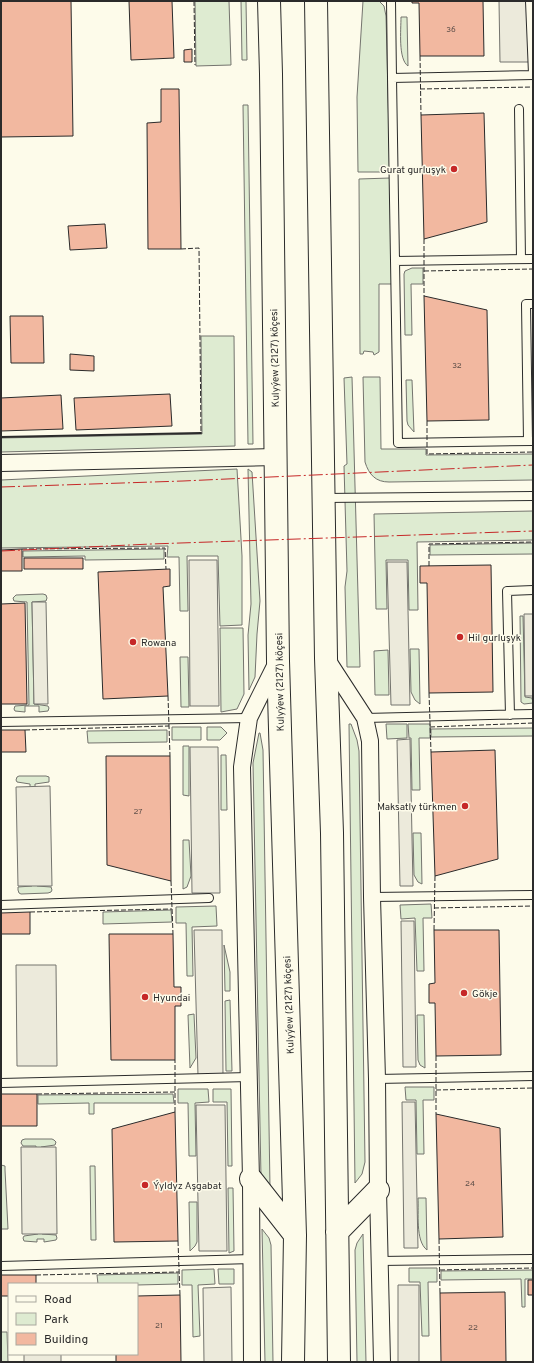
<svg xmlns="http://www.w3.org/2000/svg" width="534" height="1363" font-family="Overpass,sans-serif">
	<style>
		.green { fill: #deebd1; stroke: #74746e }
		.parking { fill: #eceadb; stroke: #74746e }
		.building { fill: #f2b8a0; stroke: #2b2b2b }
		.lines { fill: none; stroke-linecap: round; stroke-linejoin: round }
		.lane-casing { stroke: #2b2b2b; stroke-width: 10 }
		.street-casing { stroke: #2b2b2b; stroke-width: 18 }
		.highway-casing { stroke: #2b2b2b; stroke-width: 24 }
		.lane { stroke: #fdfbea; stroke-width: 8 }
		.street { stroke: #fdfbea; stroke-width: 16 }
		.highway { stroke: #fdfbea; stroke-width: 22 }
		.fence { stroke: #2b2b2b; stroke-width: 1; stroke-dasharray: 5 2; stroke-linecap: butt }
		.wall { stroke: #2b2b2b; stroke-width: 2 }
		.power { stroke: #c62828; stroke-width: 1; stroke-dasharray: 14 3 2 3; stroke-linecap: butt }
		.poi-dot { fill: #c62828; stroke: #fdfbea; stroke-width: 1.5 }
		.labels { text-anchor: middle; stroke-width: 3; stroke-linejoin: round; paint-order: stroke }
		.number-label { font-size: 8px; fill: #5d4e48 }
		.poi-label { font-size: 10px; fill: #2b2b2b; stroke: #fdfbea; text-anchor: start }
		.street-label { font-size: 10px; fill: #2b2b2b; stroke: #fdfbea }
	</style>
	<rect width="100%" height="100%" fill="#fdfbea"/>
	<path class="green" d="M195,1h34l2,64 -35,1z
		M241,1h5l1,59h-5z
		M363,1h16l5,5 2,10 4,156h-32l-1,-75z
		M401,17h6l1,49c-10,-7 -7,-36 -7,-49z
		M243,105h5l5,339h-5z
		M390,178l2,106h-13v68l-5,3 -1,-3 -9,-1 -1,3h-3l-1,-175z
		M412,268h11v16h-12l1,51h-7l-1,-61 1,-3z
		M201,336h33l1,110 -234,6v-14l201,-4z
		M352,377l8,290h-13l-2,-80 2,-16 -3,-105 3,-2 -3,-86z
		M363,377h17l1,72h45v6l107,-1v26l-144,2c-13,0 -20,-7 -24,-20z
		M406,380h6l2,52 -6,-7 -1,-4z
		M237,469l5,87v69l-22,1 -2,-70h-31l1,55h-8l-1,-54h-12l1,-11 -167,2v-68z
		M248,469l4,3 8,129 -3,33 -2,43 -6,13 -1,-55 3,-31z
		M533,511v29l-116,2 1,68h-9l-1,-50h-22l1,49h-11l-2,-95z
		M533,543v11l-103,1v-10z
		M164,549v10l-79,1v-4l-62,1v-6z
		M43,594l3,1 1,3 -1,3 -14,1 2,102 14,2 1,2 -1,3 -9,1v-6h-14v6l-10,-1 -1,-2 1,-3 14,-1 -2,-103 -13,-1 -1,-3 3,-3z
		M520,616h3l2,81 7,1 1,5 -9,1 -3,-2z
		M220,628h23l1,66 -7,15 -16,3z
		M410,649h9l1,55 -5,-4 -4,-8z
		M388,650l1,45h-14l-1,-44z
		M180,657h8l1,50h-8z
		M349,724h2l6,16 2,11 6,411 -3,12 -7,9z
		M386,724h21v14l-20,1z
		M408,724h22v14h-11l1,52h-8l-1,-52h-2z
		M172,727h29v13h-29z
		M207,727h14l6,6 -7,7h-13z
		M533,728v8l-102,1v-8z
		M167,730v12l-79,1 -1,-12z
		M259,733h1l3,17 7,438 -9,-10 -8,-415z
		M183,746h6v50l-6,-1z
		M221,755h5l1,55h-6z
		M19,776h27l3,1v5l-14,2 2,102 14,1 1,3 -1,2 -3,1 -27,1 -2,-1 -1,-3v-3l14,-1 -2,-102 -13,-2 -1,-2 1,-3z
		M413,833h8l1,51 -4,-2 -4,-7z
		M183,840h6l2,36 -4,11 -4,2z
		M431,904l1,14h-9l1,53h-7l-2,-53 -14,1 -1,-14z
		M216,906l1,20 -25,1 1,49h-6l-1,-53h-10v-16z
		M171,910l1,12 -69,2v-12z
		M224,945l6,27v19h-5z
		M230,1000l2,71h-6l-1,-70z
		M194,1014l2,44 -6,10 -2,-53z
		M417,1015h7l1,53 -5,-3 -2,-5z
		M405,1087h29v13h-11l1,54h-7l-1,-54h-10z
		M178,1089h30l1,13 -14,1 1,53h-7l-1,-53h-10z
		M213,1089h18l1,77h-4l-1,-64h-14z
		M173,1094l1,9h-80v11h-5v-11l-51,1v-9z
		M25,1139h27l2,1 2,2 -1,3 -14,2 1,87 14,1 1,3 -1,2 -12,2v-3h-7v3l-13,-1 -1,-3 1,-2 14,-2 -2,-88h-13l-2,-3 1,-3z
		M1,1165l4,1v4l3,59h-7z
		M90,1166h5l1,74h-5z
		M228,1188h5l1,63 -5,2z
		M418,1198h8l1,52c-12,-9 -8,-38 -9,-52z
		M189,1202h8v40l-2,4 -5,5z
		M262,1229l7,9 2,7 2,117h-8z
		M363,1234l3,128h-9l-2,-112 2,-7z
		M409,1268h28v14h-9l1,54h-7l-2,-54h-11z
		M214,1269l1,15 -17,1 2,51 -7,1 -1,-52h-10v-15z
		M218,1269h16v15h-15z
		M533,1270v9h-8v28h-3l-1,-28 -80,1v-9z
		M178,1273v11l-41,1v-1h-39l-1,-9z
		M1,1332h6l1,30h-7z"/>
	<path class="parking" d="M499,1h34v61h-33z
		M189,560h28l2,146h-29z
		M387,562h20l3,143h-19z
		M32,602h14l2,102h-14z
		M524,614h9v82h-8z
		M410,739l3,147h-13l-3,-146z
		M190,747h28l2,146h-28z
		M50,786l2,100h-34l-2,-99z
		M401,921h13l2,146h-13z
		M194,930h28l1,146h-25z
		M16,965h40l1,101h-40z
		M402,1102h13l3,146h-14z
		M196,1105h29l2,146h-28z
		M21,1147h35l1,87h-35z
		M398,1285h21v77h-21z
		M231,1287l1,75h-28l-1,-74z
		M24,1354h37v8h-37z"/>
	<path class="building" d="M1,1h70l2,135 -72,1z
		M129,1h43l2,57 -43,2z
		M412,1h71l1,55h-64l-1,-53h-7z
		M192,49v13h-8v-12z
		M161,89h18l2,160h-33l-1,-126 14,-1z
		M484,113l3,109 -63,17 -3,-124z
		M105,224l2,24 -37,2 -2,-24z
		M424,296l63,14 2,110 -62,1z
		M10,316h33l1,47h-33z
		M70,354l24,2v15l-24,-1z
		M170,394l2,32 -96,4 -2,-32z
		M61,395l2,34 -62,2v-33z
		M22,549v22h-21v-21z
		M24,558h59v11h-59z
		M491,565l2,127 -64,1 -2,-110h-7v-17z
		M170,569v17l-7,1 5,109 -65,3 -5,-127z
		M25,603l2,101h-26v-100z
		M1,730h24l1,22h-25z
		M495,750l3,109 -63,17 -4,-124z
		M106,756h64l1,125 -64,-16z
		M30,912v22h-29v-21z
		M434,930h65l2,125 -65,1 -1,-53h-6v-19l6,-1z
		M109,934h64l1,53h7v19h-6v54h-64z
		M1,1094h36v32h-36z
		M175,1112l3,129 -64,1 -2,-113z
		M436,1114l64,14 3,109 -64,2z
		M1,1275h35v9h-27v12h-8z
		M528,1280h5v15h-5z
		M505,1292l1,70h-65l-1,-69z
		M180,1295l1,67h-65v-8h21v-58z"/>
	<g class="lines">
		<g class="lane-casing">
			<path id="lane" d="M391,1l1,77 141,-3
				M530,1l3,73
				M392,78l6,365 135,-2
				M519,109l2,150
				M395,261l138,-2
				M528,441l-2,-137h7
				M324,498l209,-2
				M510,715l-3,-124 26,-1
				M365,718l168,-4
				M1,722l248,-4
				M372,897l161,-2
				M1,905l208,-7
				M377,1079l156,-3
				M1,1083l248,-6
				M380,1261l153,-2
				M1,1266l251,-7"/>
		</g>
		<g class="street-casing">
			<path id="street" d="M1,463l274,-6
				M326,658l39,60 5,23 2,156 5,182 1,111 4,172
				M252,1362l-1,-183 -9,-412 7,-49 28,-56"/>
		</g>
		<g class="highway-casing">
			<path id="highway" d="M269,1l2,73 7,587 17,574 -2,127
				M316,1l10,657 6,175 7,529
				M251,1179l44,56
				M337,1232l41,-42"/>
		</g>
		<use href="#lane" class="lane"/>
		<use href="#street" class="street"/>
		<use href="#highway" class="highway"/>
		<path class="fence" d="M194,1l1,64
			M420,56l1,59
			M420,89l113,-2
			M424,239v57
			M181,249l18,-1 2,185
			M424,271l109,-2
			M427,421v33l106,-2
			M22,549l143,-1 1,21
			M429,566v-22l104,-2
			M429,693l2,59
			M168,696l2,60
			M430,727l103,-4
			M25,730l144,-4
			M171,881l2,53
			M434,908l99,-2
			M30,912l142,-3
			M434,930l1,-54
			M436,1056v58
			M436,1090l97,-2
			M37,1094l138,-2
			M175,1112v-52
			M439,1239l1,54
			M178,1241l2,54
			M440,1270l93,-2
			M36,1275l143,-3"/>
		<path class="wall" d="M1,437l200,-4"/>
		<path class="power" d="M1,487l182,-6 350,-16
			M1,551l150,-7 382,-13"/>
	</g>
	<g class="poi-dot">
		<circle cx="454" cy="169" r="4"/>
		<circle cx="460" cy="637" r="4"/>
		<circle cx="133" cy="642" r="4"/>
		<circle cx="465" cy="806" r="4"/>
		<circle cx="464" cy="993" r="4"/>
		<circle cx="145" cy="997" r="4"/>
		<circle cx="145" cy="1185" r="4"/>
	</g>
	<g class="labels">
		<g class="number-label">
			<text x="451" y="32">36</text>
			<text x="457" y="368">32</text>
			<text x="138" y="814">27</text>
			<text x="470" y="1186">24</text>
			<text x="159" y="1328">21</text>
			<text x="473" y="1330">22</text>
		</g>
		<g class="poi-label">
			<text x="446" y="173" text-anchor="end">Gurat gurluşyk</text>
			<text x="468" y="641">Hil gurluşyk</text>
			<text x="141" y="646">Rowana</text>
			<text x="457" y="810" text-anchor="end">Maksatly türkmen</text>
			<text x="472" y="997">Gökje</text>
			<text x="153" y="1001">Hyundai</text>
			<text x="153" y="1189">Ýyldyz Aşgabat</text>
		</g>
		<g class="street-label">
			<text transform="translate(274 358) rotate(-91)" y="4">Kulyýew (2127) köçesi</text>
			<text transform="translate(279 682) rotate(-91)" y="4">Kulyýew (2127) köçesi</text>
			<text transform="translate(288 1005) rotate(-92)" y="4">Kulyýew (2127) köçesi</text>
		</g>
	</g>
	<rect width="534" height="1363" fill="none" stroke="#2b2b2b" stroke-width="4"/>
	<rect x="8" y="1283" width="130" height="72" fill="#fdfbea" stroke="#a9a89e"/>
	<rect x="16" y="1296" width="20" height="6" fill="#fdfbea" stroke="#a9a89e"/>
	<text x="44" y="1303" font-size="12" fill="#2b2b2b">Road</text>
	<rect x="16" y="1313" width="20" height="12" fill="#deebd1" stroke="#a9a89e"/>
	<text x="44" y="1323" font-size="12" fill="#2b2b2b">Park</text>
	<rect x="16" y="1333" width="20" height="12" fill="#f2b8a0" stroke="#a9a89e"/>
	<text x="44" y="1343" font-size="12" fill="#2b2b2b">Building</text>
</svg>
